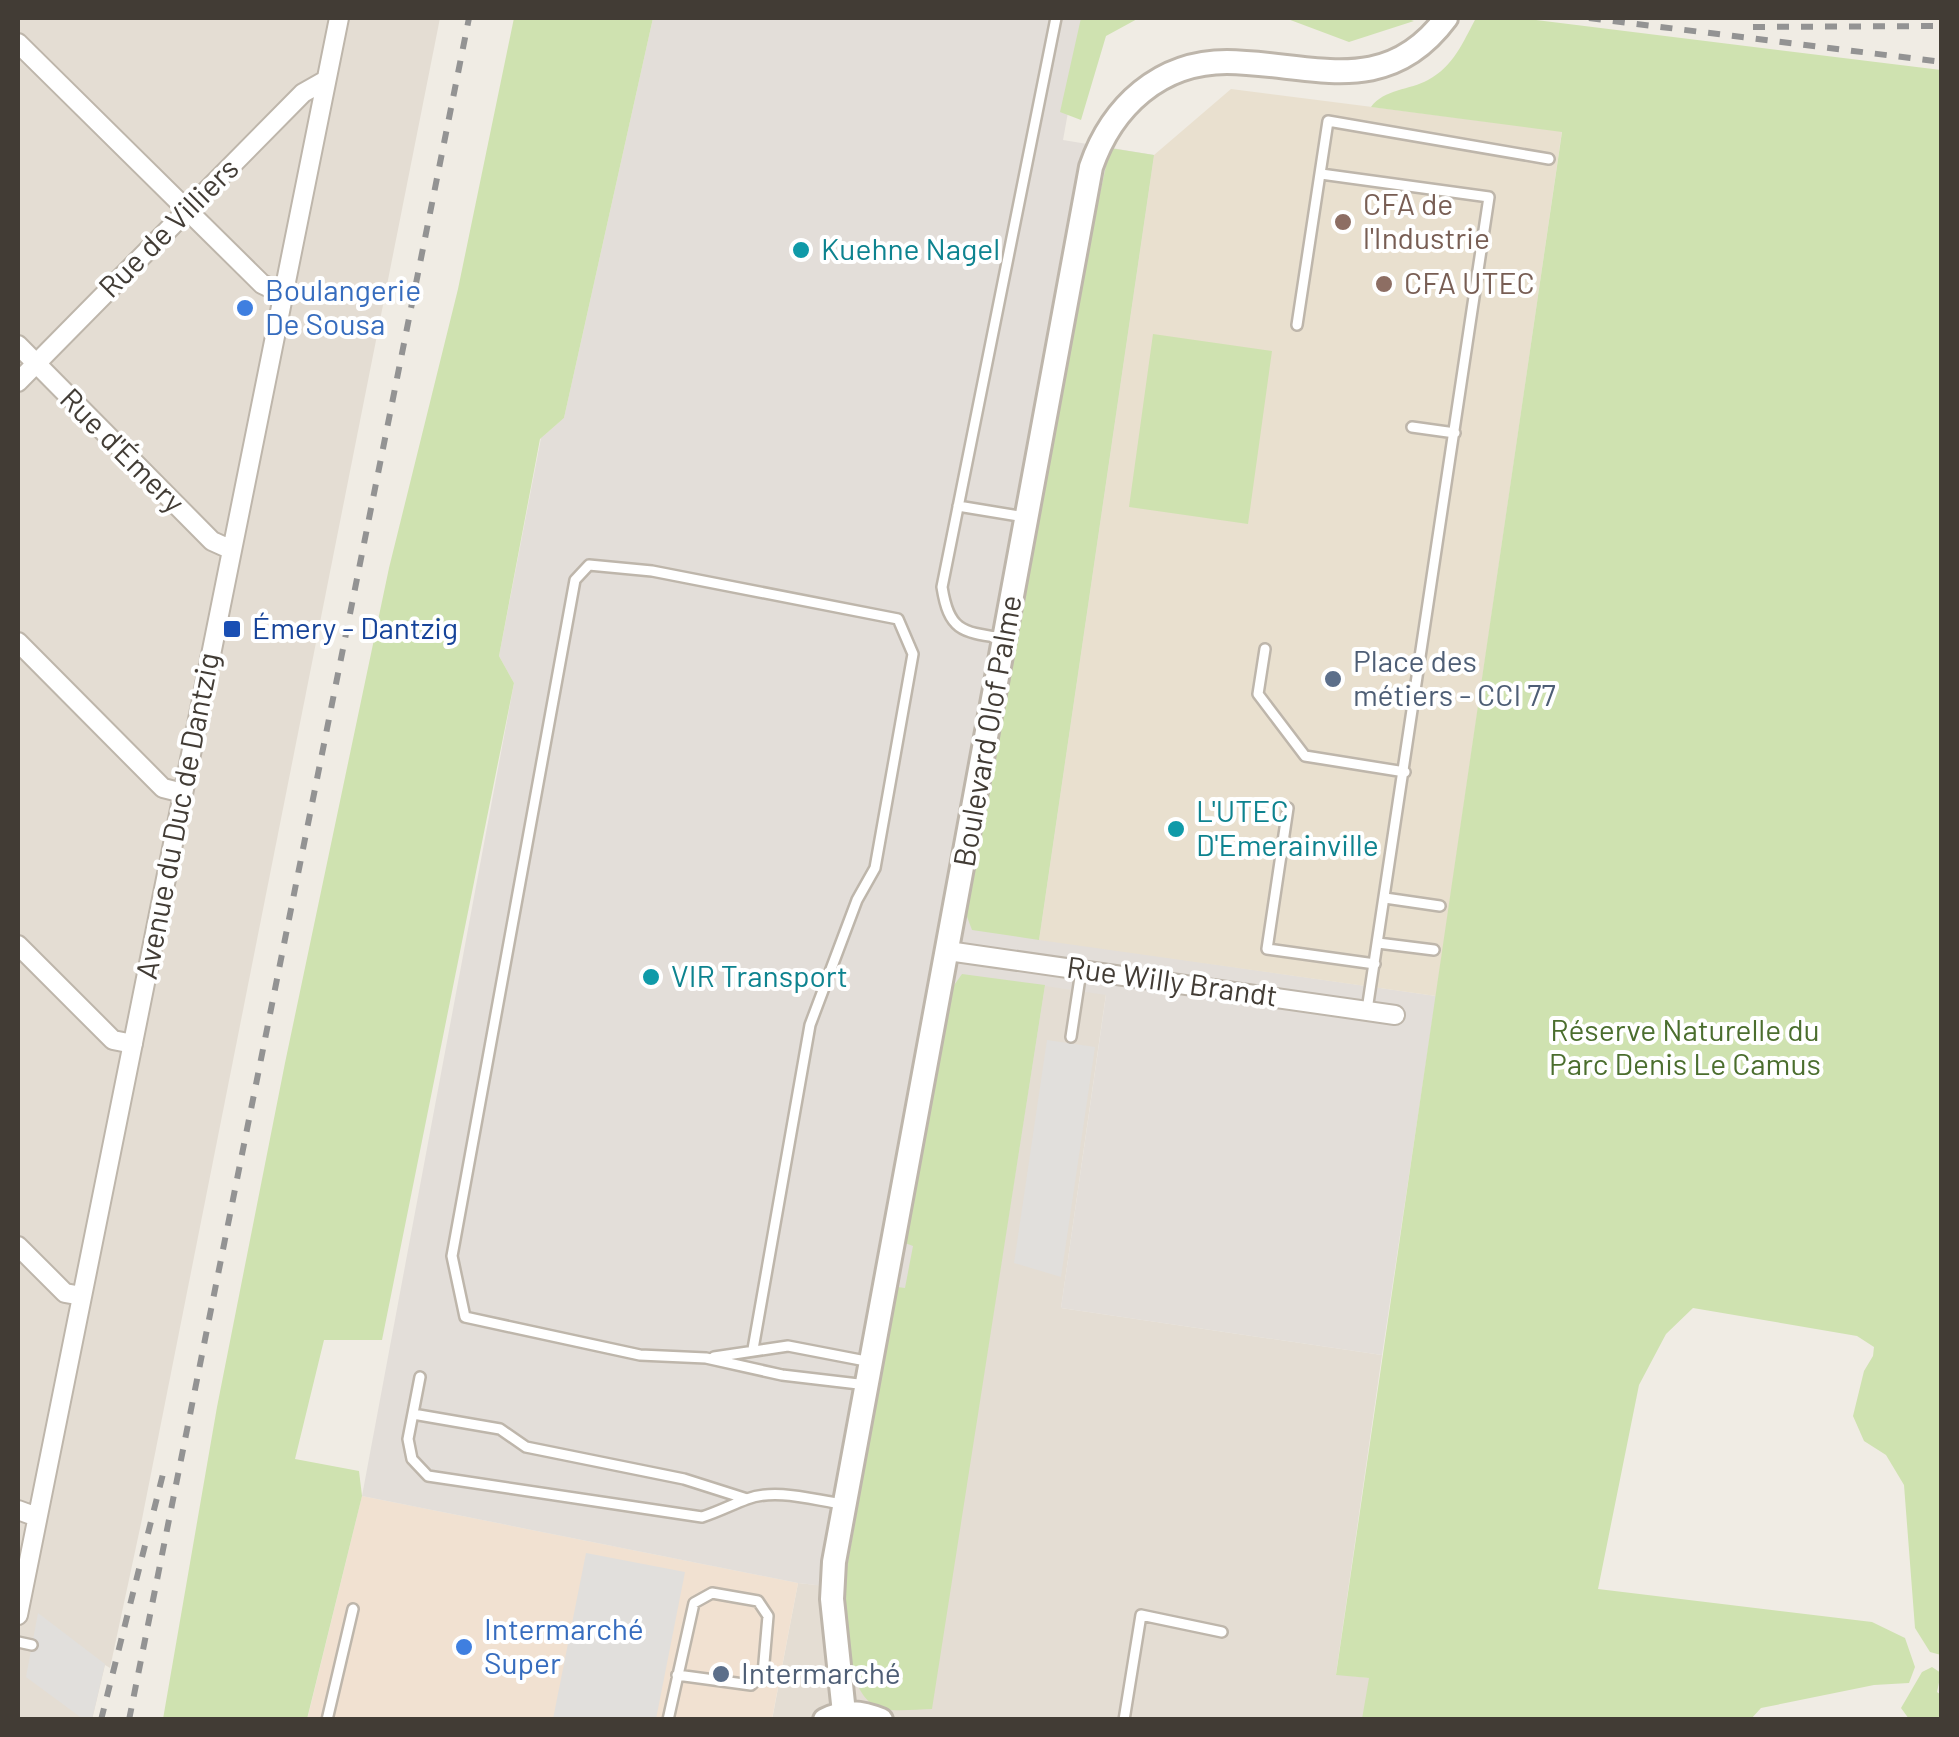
<svg xmlns="http://www.w3.org/2000/svg" width="1959" height="1737" font-family="Barlow,sans-serif">
	<style>
		.residential { fill: #e4ddd3 }
		.commercial { fill: #f1e1d1 }
		.industrial { fill: #e3ded9 }
		.education { fill: #e9e0cf }
		.green { fill: #cfe2b0 }
		.parking { fill: #e1dfdc }
		.lines { fill: none; stroke-linecap: round; stroke-linejoin: round }
		.service-casing { stroke: #beb6ab; stroke-width: 14 }
		.minor-casing { stroke: #beb6ab; stroke-width: 22 }
		.tertiary-casing { stroke: #beb6ab; stroke-width: 28 }
		.service { stroke: #fff; stroke-width: 9 }
		.minor { stroke: #fff; stroke-width: 18 }
		.tertiary { stroke: #fff; stroke-width: 22 }
		.rail { stroke: #939393; stroke-width: 6; stroke-dasharray: 12 12; stroke-linecap: butt }
		.education-dot { fill: #8d6e63; stroke: #fff; stroke-width: 4 }
		.culture-dot { fill: #0f9aa8; stroke: #fff; stroke-width: 4 }
		.shop-dot { fill: #3f7fe0; stroke: #fff; stroke-width: 4 }
		.transit-dot { fill: #1a4fb4; stroke: #fff; stroke-width: 4 }
		.service-dot { fill: #5c6f8a; stroke: #fff; stroke-width: 4 }
		.labels { text-anchor: middle; stroke-width: 8; stroke-linejoin: round; paint-order: stroke }
		.education-label { font-size: 30px; fill: #785e54; stroke: #fff; text-anchor: start }
		.street-label { font-size: 30px; fill: #423c35; stroke: #fff }
		.culture-label { font-size: 30px; fill: #0d838f; stroke: #fff; text-anchor: start }
		.shop-label { font-size: 30px; fill: #366cbe; stroke: #fff; text-anchor: start }
		.transit-label { font-size: 30px; fill: #164399; stroke: #fff; text-anchor: start }
		.service-label { font-size: 30px; fill: #4e5e75; stroke: #fff; text-anchor: start }
		.park-label { font-size: 30px; fill: #4b6e2e; stroke: #fff }
	</style>
	<rect width="100%" height="100%" fill="#f0ece4"/>
	<path class="residential" d="M18,18h422l-298,1501 -32,149 -5,-3 -13,55 -74,-1z
		M1045,985l61,9 -45,314 321,47 -46,319 33,4 186,41 -783,1 26,-137 150,16z"/>
	<path class="commercial" d="M362,1496l436,87 -26,136 -465,1z"/>
	<path class="industrial" d="M653,18h432l-22,122 91,15 -115,784 397,57 -54,359 -321,-47 45,-313 -61,-9 -97,614 -150,-17 -436,-87 152,-813 -15,-27 42,-218 23,-20z"/>
	<path class="education" d="M1231,89l331,42 -126,865 -397,-56 115,-785z"/>
	<path class="green" d="M514,18h139l-89,400 -24,21 -41,217 15,27 -132,657h-58l-29,119 64,12 3,25 -55,223h-144l54,-312 68,-344 104,-495 69,-279z
		M1081,18h58l-33,18 -25,84 -21,-8z
		M1285,18h120l9,3 -65,21z
		M1476,18h43l422,52v1585l-11,-3 -15,-24 -11,-143 -18,-30 -22,-14 -11,-25 11,-45 9,-15 1,-9 -17,-11 -164,-28 -27,26 -27,51 -41,204 274,33 33,16 10,29 -6,16 -35,2 -113,23 -10,11h-389l7,-41 -33,-3 226,-1543 -191,-25c13,-18 39,-17 57,-27 26,-14 35,-38 48,-62z
		M1110,148l44,7 -115,785 -67,-10 -6,-16 120,-657z
		M1153,334l119,17 -24,173 -119,-17z
		M962,974l83,11 -113,724c-15,0 -33,3 -48,0 -43,-8 -40,-103 -38,-136l51,-286 8,1 8,-42 -8,-3 47,-255z
		M1932,1667l9,6 -4,19 4,3v24h-32l-8,-11 21,-36z"/>
	<path class="parking" d="M1047,1040l48,7 -34,230 -47,-14z
		M586,1553l99,19 -29,147h-103z
		M38,1613l67,51 -13,55h-9l-57,-42z"/>
	<g class="lines">
		<g class="service-casing">
			<path id="service" d="M1321,174l168,23 -122,813
				M1297,325l31,-204 221,38
				M1412,427l43,6
				M958,506l67,11
				M1002,638c-40,-6 -53,-7 -60,-51l114,-569
				M1265,649l-7,45 47,62 100,16
				M1288,808l-21,141 108,15
				M1385,898l55,8
				M1378,943l56,7
				M1071,1037l10,-66
				M753,1349l57,-324 47,-125 18,-32 38,-214 -15,-35 -246,-48 -63,-6 -14,15 -123,676 13,61 175,38 66,3 76,17 85,10
				M714,1357l74,-11 83,16
				M420,1377l-12,62 4,20 16,17 274,41c16,-5 29,-12 45,-18 29,-11 66,1 96,5
				M413,1414l87,15 26,18 158,32 63,20
				M18,1642l14,3
				M327,1720l26,-111
				M668,1720l26,-117 18,-10 46,8 10,15 -5,58 -12,11 -74,-10
				M1124,1720l17,-105 81,17"/>
		</g>
		<g class="minor-casing">
			<path id="minor" d="M18,43l244,241 21,10
				M18,345l194,196 20,9
				M18,382l285,-289 23,-13
				M18,642l145,146 20,5
				M18,945l95,95 20,4
				M948,951l447,64
				M18,1246l47,47 17,3
				M18,1510l19,7
				M18,1615l321,-1597"/>
		</g>
		<g class="tertiary-casing">
			<path id="tertiary" d="M844,1713l-12,-114 2,-37 257,-1395c21,-61 69,-105 136,-105 84,1 158,38 219,-44
				M825,1720c20,-10 36,-8 56,0"/>
		</g>
		<use href="#service" class="service"/>
		<use href="#minor" class="minor"/>
		<use href="#tertiary" class="tertiary"/>
		<path class="rail" d="M1589,18l353,44
			M1753,27l189,-1
			M101,1720l64,-254
			M129,1720l340,-1702"/>
	</g>
	<g class="education-dot">
		<circle cx="1343" cy="222" r="10"/>
		<circle cx="1384" cy="284" r="10"/>
	</g>
	<g class="culture-dot">
		<circle cx="801" cy="250" r="10"/>
		<circle cx="1176" cy="829" r="10"/>
		<circle cx="651" cy="977" r="10"/>
	</g>
	<g class="shop-dot">
		<circle cx="245" cy="308" r="10"/>
		<circle cx="464" cy="1647" r="10"/>
	</g>
	<rect class="transit-dot" x="222" y="619" width="20" height="20" rx="5"/>
	<g class="service-dot">
		<circle cx="1333" cy="679" r="10"/>
		<circle cx="721" cy="1674" r="10"/>
	</g>
	<g class="labels">
		<g class="education-label">
			<text x="1363" y="215">CFA de<tspan x="1363" dy="34">l'Industrie</tspan></text>
			<text x="1404" y="294">CFA UTEC</text>
		</g>
		<g class="street-label">
			<text transform="translate(169 228) rotate(-45)" y="10">Rue de Villiers</text>
			<text transform="translate(122 451) rotate(45)" y="10">Rue d'Émery</text>
			<text transform="translate(988 731) rotate(-80)" y="10">Boulevard Olof Palme</text>
			<text transform="translate(178 816) rotate(-79)" y="10">Avenue du Duc de Dantzig</text>
			<text transform="translate(1172 982) rotate(8)" y="10">Rue Willy Brandt</text>
		</g>
		<g class="culture-label">
			<text x="821" y="260">Kuehne Nagel</text>
			<text x="1196" y="822">L'UTEC<tspan x="1196" dy="34">D'Emerainville</tspan></text>
			<text x="671" y="987">VIR Transport</text>
		</g>
		<g class="shop-label">
			<text x="265" y="301">Boulangerie<tspan x="265" dy="34">De Sousa</tspan></text>
			<text x="484" y="1640">Intermarché<tspan x="484" dy="34">Super</tspan></text>
		</g>
		<g class="transit-label">
			<text x="252" y="639">Émery - Dantzig</text>
		</g>
		<g class="service-label">
			<text x="1353" y="672">Place des<tspan x="1353" dy="34">métiers - CCI 77</tspan></text>
			<text x="741" y="1684">Intermarché</text>
		</g>
		<g class="park-label">
			<text x="1685" y="1041">Réserve Naturelle du<tspan x="1685" dy="34">Parc Denis Le Camus</tspan></text>
		</g>
	</g>
	<rect width="1959" height="1737" fill="none" stroke="#423c35" stroke-width="40"/>
</svg>
